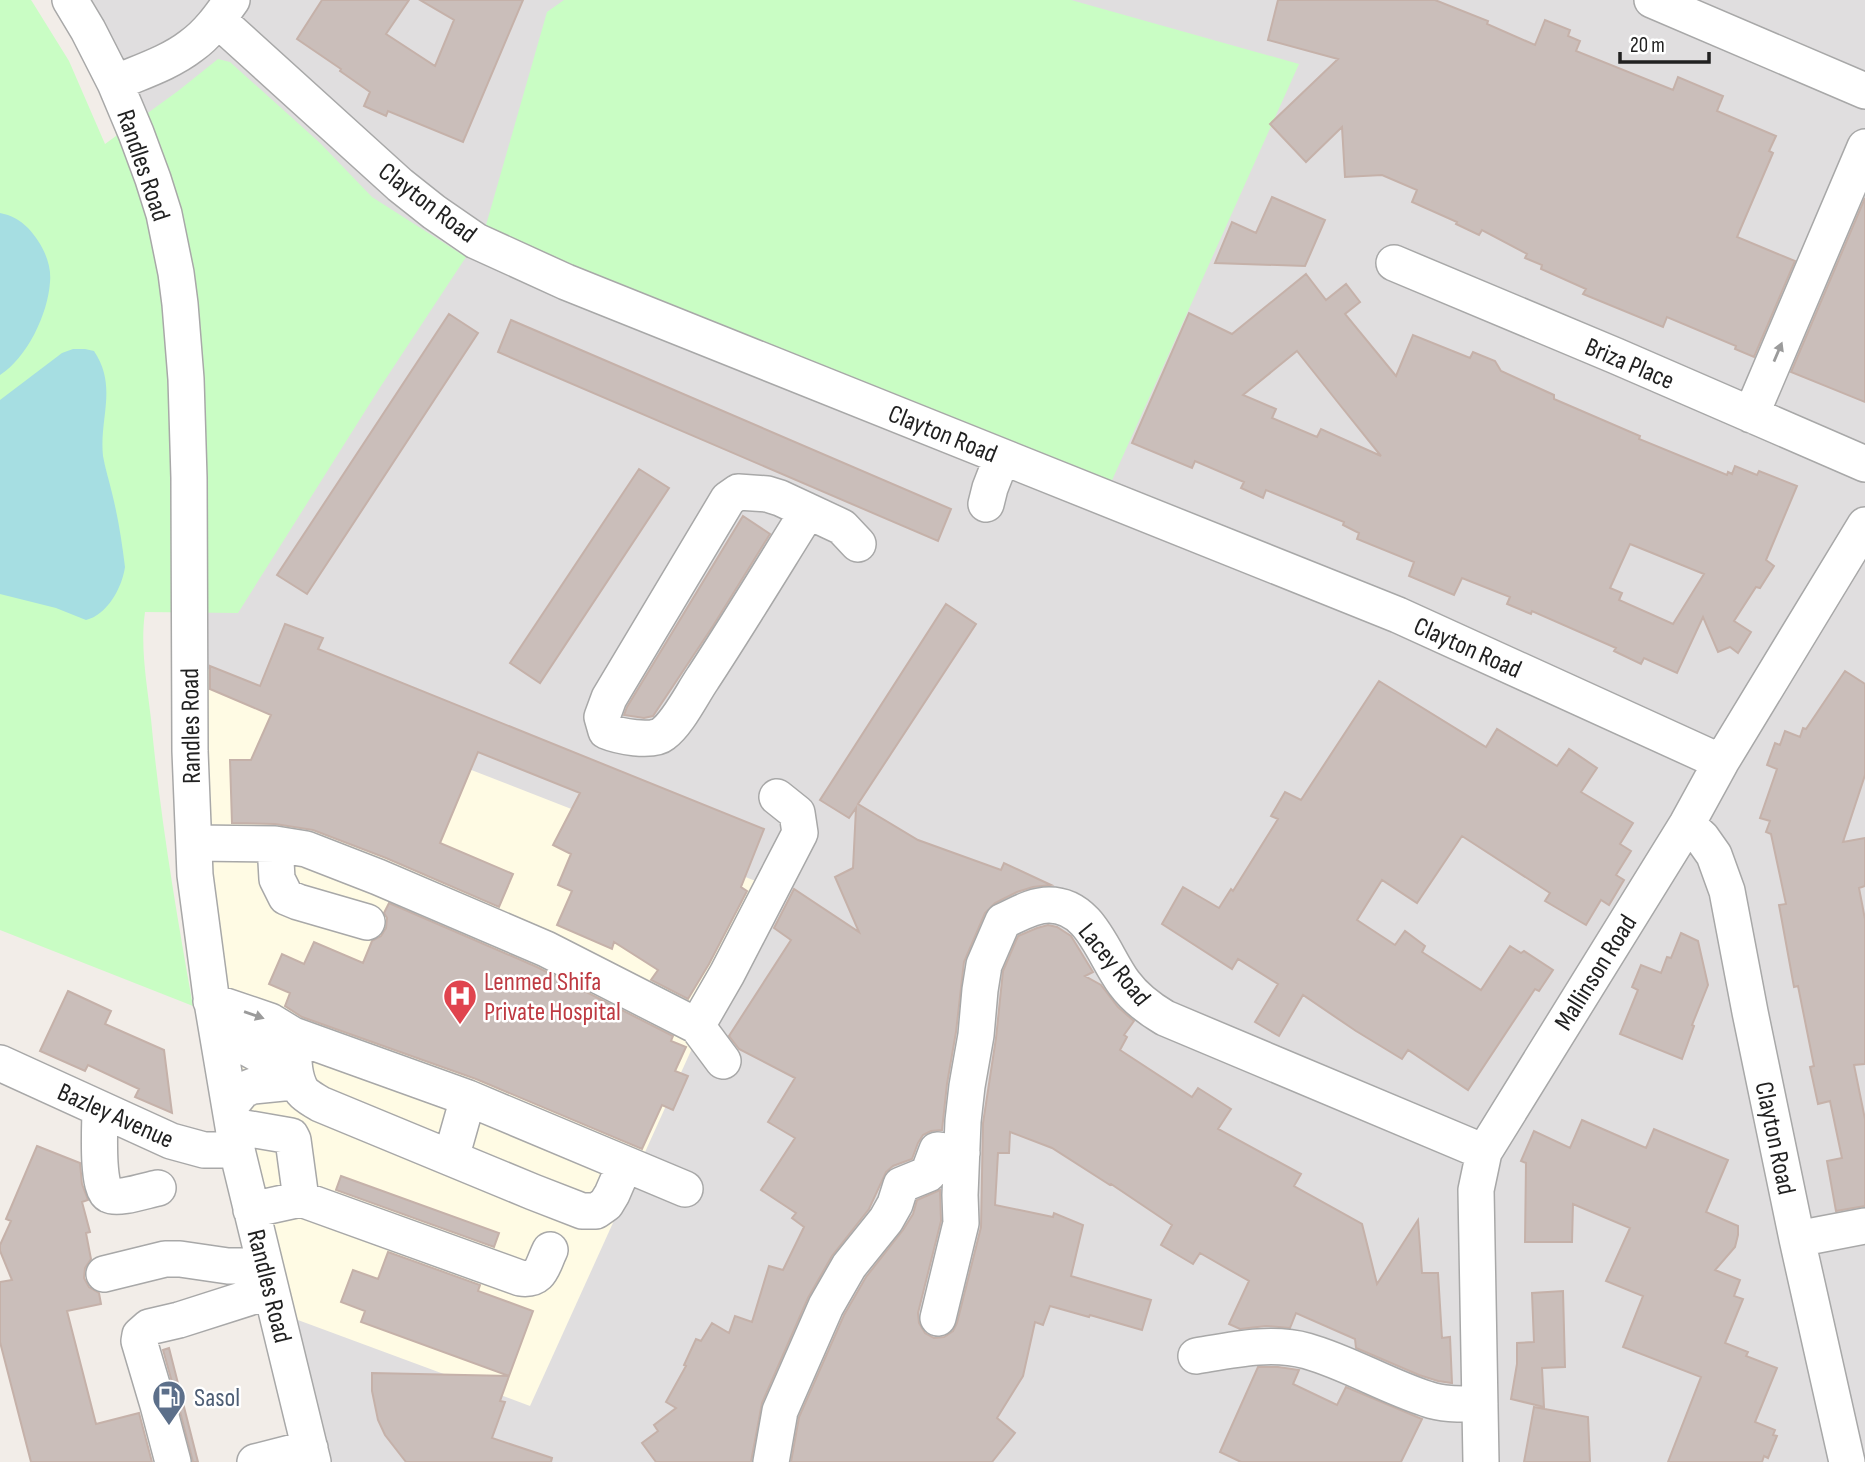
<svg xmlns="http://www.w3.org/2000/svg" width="1865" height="1462" font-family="'Sofia Sans Condensed',sans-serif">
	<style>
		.residential { fill: #e0dedf }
		.education { fill: #fffbe4 }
		.park { fill: #c9fdc4 }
		.water { fill: #a6dee2 }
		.building { fill: #cabeba; stroke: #c5b1a9; stroke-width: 2; fill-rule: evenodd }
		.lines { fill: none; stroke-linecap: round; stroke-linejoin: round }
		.minor-casing { stroke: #a8a8a8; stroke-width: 38 }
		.minor { stroke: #fff; stroke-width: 35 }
		.oneway { fill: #9b9b9b }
		.labels { text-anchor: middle; stroke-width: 5; stroke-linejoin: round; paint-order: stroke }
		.street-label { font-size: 26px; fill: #212121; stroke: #fff }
		.health-label { font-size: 26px; fill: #be3a42; stroke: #fff; text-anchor: start }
		.service-label { font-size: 26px; fill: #4e5e75; stroke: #fff; text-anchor: start }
	</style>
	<rect width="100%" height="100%" fill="#f2ede8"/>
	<path class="residential" d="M66,0h1799v1462h-1556l-108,-533 -30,-615 -52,-215z"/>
	<path class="education" d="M184,662l49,15 533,208 -236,521 -251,-93 -68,-317z"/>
	<path class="park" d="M0,0h31l2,3 36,58 36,83 73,-53 40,-32 12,3 90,81 52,54 94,60 -87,132 -141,224 -93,-1c-5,35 2,72 6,107 9,97 25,192 42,287l-193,-76z
		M564,0h507l228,64 -190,423 -629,-241 67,-234z"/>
	<path class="water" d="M0,213c11,2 20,7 28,15 13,14 24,34 22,54 -2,32 -23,76 -50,93z
		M73,349h12l9,2c24,36 5,67 9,105 2,12 6,24 9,37 6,24 10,49 13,74 -3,21 -18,48 -39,53l-30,-12 -56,-14v-194l62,-47z"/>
	<path class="building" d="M322,0h87l-23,34 49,32 19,-46 -34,-20h103l-60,142 -75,-31 -2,5 -22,-10 6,-14 -30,-21 1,-2 -44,-30z
		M1278,0h157l53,21 -1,3 48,21 10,-25 25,10 -2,6 12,5 -4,10 97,39 5,-13 45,19 -6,15 59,25 -7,15 4,2 -36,84 58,24 -41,96 -19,-8 1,-3 -69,-29 -4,10 -80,-33 3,-5 -45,-20 1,-4 -17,-7 2,-4 -45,-24 -3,5 -23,-11 1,-2 -45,-20 5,-12 -35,-15 -37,2 -3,-50 -36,35 -36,-38 68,-65 -70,-19z
		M1272,197l53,23 -20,46 -90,-3 17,-41 24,11z
		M1865,198v204l-74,-30z
		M1306,274l20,26 20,-16 14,18 -15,12 51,62 17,-41 57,23 3,-6 22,9 6,10 53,24v4l86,37 -1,3 88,36 1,-3 4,2 3,-8 22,9 2,-4 38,15 -31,74 8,6 -14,22 -4,-1 -22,34 17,11 -13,21 -8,-6 -12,5 -15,-35 -26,56 -33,-15 -3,6 -27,-13 2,-3 -84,-37 -1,3 -24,-10 3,-7 -48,-19 -8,17 -45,-19 5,-14 -57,-23 2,-6 -16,-8 1,-3 -78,-32 -3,8 -22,-10 3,-6 -49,-21 -3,7 -60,-25 57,-130 43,21zM1297,351l39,49 45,56 -60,-27 -4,8 -45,-19 4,-9 -33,-14zM1630,544l74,30 -31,50 -54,-24 3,-7 -12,-5z
		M449,314l29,19 -171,261 -30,-19z
		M511,320l440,189 -13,32 -440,-189z
		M639,469l30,19 -129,195 -30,-20z
		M743,516l27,18 -57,92 -60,90 -9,2 -20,-3 3,-8z
		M946,604l30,20 -118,180 60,36 83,30 3,-7 47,22 -18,2 -16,5 -22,11 -10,10 -21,49 -8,70 -9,52 -5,46 -11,1 -8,4 -5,8 -6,16 -19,7 -7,6 -17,37 -37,47 -24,42 -46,105 -11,59h-95l-14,-19 16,-12 -4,-6 22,-17 -10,-6 20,-36 -2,-1 12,-26 5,2 11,-18 17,10 6,-17 17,6 17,-56 14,4 21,-43 -12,-9 4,-5 -35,-23 34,-52 -27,-16 27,-44 -56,-29 -10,-13 62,-96 -17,-12 20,-39 65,43 -24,-55 18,-9 3,-60 -7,10 -29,-18z
		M285,624l38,14 -5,11 446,180 -23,58 6,4 -38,73 -21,35 -37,-19 7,-10 -44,-28 -2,7 -55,-24 15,-34 -14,-6 13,-31 -18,-9 27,-52 -102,-41 -38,91 73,31 -14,33 -113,-49 -73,-28 -38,-6 -43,-1 -2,-63h21l20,-45 -61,-26v-23l50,20z
		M1845,671l20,13v91l-22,67 22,-4v48l-6,2 6,31v145l-11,1 11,54v87l-29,5 -9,-50 15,-3 -12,-57 -12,3 -8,-37 4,-1 -16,-80 -4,1 -15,-82 7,-1 -15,-70 -5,-2 4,-11 -10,-3 17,-49 -10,-4 8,-22 5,2 5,-14 15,6 3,-9 3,1z
		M1379,681l107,66 11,-18 60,37 12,-17 28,19 -16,24 52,31 -13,21 11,7 -15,24 8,5 -15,25 -8,-5 -15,25 -41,-24 5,-8 -88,-57 -45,67 -35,-23 -25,40 38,25 10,-14 20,15 -3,6 59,38 29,-44 11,7 3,-2 29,19 -14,21 -4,-2 -67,101 -60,-40 -6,9 -46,-28 -53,-36 -24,41 -24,-14 23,-38 -40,-25 -6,10 -70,-45 21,-37 36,21 12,-19 2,2 45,-72 -7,-3 14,-24 16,8z
		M389,903l148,64 136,69 -2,5 15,6 -11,24 13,5 -15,34 -11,-5 -20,44 -166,-70 -174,-62 -17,-11 5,-13 -21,-9 13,-30 22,10 10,-22 49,21 9,-22 9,-5 5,-8 1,-10 -3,-5z
		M1048,925l9,2 14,9 22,36 -8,4 16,9 17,22 16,14 -10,14 3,2 -7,13 72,47 6,-9 33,21 -13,20 83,45 -7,12 68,38 15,60 41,-64 4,53h16l4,65 8,-1 2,46 -14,-2 -19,-6 -63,-27 -1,-9 -59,-26 -6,15 -24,-2 -26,3 -11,-5 20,-43 -49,-28 -7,11 -32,-19 11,-20 -61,-41 -1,1 -58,-37 -42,-16 -1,21h-11l-3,52 58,12 1,-4 29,12 -12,51 80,24 -9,30 -52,-15 -1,2 -39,-11 -7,19 -8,-3 -12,54 -26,42 18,15 -23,29h-201l8,-45 45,-102 22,-38 37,-47 10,-16 4,-14 23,-10 1,31 -23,92 1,10 6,10 9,5 10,-1 9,-6 4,-8 24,-96 2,-104 13,-85 7,-67 15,-35 19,-8z
		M1681,933l17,8 10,44 -16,40 2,1 -12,33 -62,-25 18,-44 -6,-3 9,-22 20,8 6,-16 4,1z
		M68,991l43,20 -6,13 59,26 8,63 -37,-16 4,-8 -51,-24 -3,6 -45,-20z
		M1582,1120l64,28 8,-19 74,31 -22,52 32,14v9l-3,12 -20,23 25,10 -6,16 9,3 -18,44 23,9 -2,4 31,12 -22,54 20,8 -2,5 4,1 -9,22 -4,-2 -2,6h-94l33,-85 -78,-30 20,-51 -37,-15 24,-53 -57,-24 -1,38h-47l1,-79 -5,-2 13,-30 36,17z
		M37,1146l43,17 2,21 6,16 -6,2 8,30 -4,1 5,26 -6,9 -1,10 5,9 10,6 2,11 -34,7 29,113 43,-11 13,49h-121l-31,-120v-60l12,-2 -12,-29v-6l11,-24 -5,-2z
		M341,1176l158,57 -5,14 -158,-57z
		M388,1252l92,33 -2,6 55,20 -24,65 -148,-54 4,-11 -24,-9 12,-32 25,9z
		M1563,1291l2,76 -23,1 2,39 -33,-8 6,-35v-21l17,-1 -2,-49z
		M169,1348l29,114h-5l-16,-62 -14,-50z
		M1258,1367h20l21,3 -6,14 44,21 9,-18 76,32 -21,43h-160l-21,-10z
		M372,1373l137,3 -9,25 5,1 -13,36 60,20 -1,4h-145l-21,-27 -7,-15 -6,-29z
		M1534,1407l54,10 2,45h-66z"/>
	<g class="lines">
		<g class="minor-casing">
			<path id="minor" d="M70,0l18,30 27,53 21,50 17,46 11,35 12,59 4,31 6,75 3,99 1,273 5,124 16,121 26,154 76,312
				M1652,0l213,91
				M218,20l182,165 34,27 42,29 90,41 832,333 323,147
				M115,83c25,-11 54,-20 76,-37 17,-12 29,-29 41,-46
				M1394,263l222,93 249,108
				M1751,415l114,-268
				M986,504l4,-16 12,-31
				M808,511c-35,56 -69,112 -105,167 -11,16 -25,45 -40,56 -11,9 -45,2 -57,-3l-4,-14 7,-19 119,-199 10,-7 29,2 13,4 62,29 16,17
				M1687,824l15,14 12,17 13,36 23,121 47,227 50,223
				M194,843l81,1 31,5 72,28 168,72 151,77 26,35
				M275,844l2,35 9,18 12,5 69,20
				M211,1001l59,20 23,14 175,63 217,91
				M697,1026l30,-52 73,-141 -3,-20 -20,-16
				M217,1031l57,32 27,26
				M293,1035c1,18 -1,40 9,56 5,6 12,9 18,13l213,88 49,19h14l10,-7 6,-10 13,-30
				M0,1063l171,78 33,9h33
				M230,1106l13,-16 10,-4 40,-4
				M100,1109c0,14 -4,80 9,86 9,5 38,-5 49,-7
				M233,1126l58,10 2,4 8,59 -50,11
				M451,1158l17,-60
				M301,1199l219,79c22,3 22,-12 30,-28
				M1797,1239l68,-13
				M104,1274l61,-15h15l48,7h14l21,-3
				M938,1318l23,-95 -1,-28 3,-74 4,-35 9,-51 4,-45 4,-25 19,-44c14,-6 29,-16 46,-16 42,0 54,50 75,78 11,15 24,25 41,35l319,134
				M1196,1356c36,-6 75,-15 111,-5 42,12 79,35 120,48 17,6 35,5 53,5
				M173,1462l-15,-57 -19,-64 1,-6 9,-8 30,-7 91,-29
				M255,1462l55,-14
				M771,1462l9,-51 46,-105 23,-40 37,-46 9,-16 6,-19 27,-11 9,-24 25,3
				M1481,1462l-5,-272 8,-38 203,-328 34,-62 144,-237"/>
		</g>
		<use href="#minor" class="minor"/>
	</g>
	<defs><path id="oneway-solid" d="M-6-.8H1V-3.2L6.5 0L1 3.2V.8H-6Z" transform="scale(1.75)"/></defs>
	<g class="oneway">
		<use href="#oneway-solid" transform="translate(1778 352) rotate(-67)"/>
		<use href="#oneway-solid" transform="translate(254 1015) rotate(19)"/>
	</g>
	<defs>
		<g id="hospital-pin" transform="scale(1.75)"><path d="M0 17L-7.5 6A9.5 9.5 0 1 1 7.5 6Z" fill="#e0444e" stroke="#fff"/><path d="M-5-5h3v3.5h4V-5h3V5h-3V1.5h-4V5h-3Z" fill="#fff"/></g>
		<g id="fuel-pin" transform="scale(1.75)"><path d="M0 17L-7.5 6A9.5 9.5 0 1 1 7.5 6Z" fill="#5c6f8a" stroke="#fff"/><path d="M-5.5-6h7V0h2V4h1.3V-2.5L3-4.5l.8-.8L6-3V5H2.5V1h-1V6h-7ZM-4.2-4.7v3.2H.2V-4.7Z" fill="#fff"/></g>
	</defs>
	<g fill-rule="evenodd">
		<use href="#hospital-pin" x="460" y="996"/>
		<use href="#fuel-pin" x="169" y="1397"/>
	</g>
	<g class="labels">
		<g class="street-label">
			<text transform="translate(144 165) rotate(71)" y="9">Randles Road</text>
			<text transform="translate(428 202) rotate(37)" y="9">Clayton Road</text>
			<text transform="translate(1630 363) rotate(23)" y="9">Briza Place</text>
			<text transform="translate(943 433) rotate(22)" y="9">Clayton Road</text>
			<text transform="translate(1468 647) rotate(24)" y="9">Clayton Road</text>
			<text transform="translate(190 726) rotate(-91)" y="9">Randles Road</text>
			<text transform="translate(1115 964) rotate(51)" y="9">Lacey Road</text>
			<text transform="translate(1595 972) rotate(-58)" y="9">Mallinson Road</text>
			<text transform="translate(116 1115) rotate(24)" y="9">Bazley Avenue</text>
			<text transform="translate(1776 1138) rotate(78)" y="9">Clayton Road</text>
			<text transform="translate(270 1286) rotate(76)" y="9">Randles Road</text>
		</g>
		<g class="health-label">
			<text x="484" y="990">Lenmed Shifa<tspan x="484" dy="30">Private Hospital</tspan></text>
		</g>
		<g class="service-label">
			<text x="194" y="1406">Sasol</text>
		</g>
	</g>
	<path d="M1620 52v10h89v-10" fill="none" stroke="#212121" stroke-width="3.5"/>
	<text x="1630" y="52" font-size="21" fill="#212121" stroke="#ffffff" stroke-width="5" paint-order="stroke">20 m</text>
</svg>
